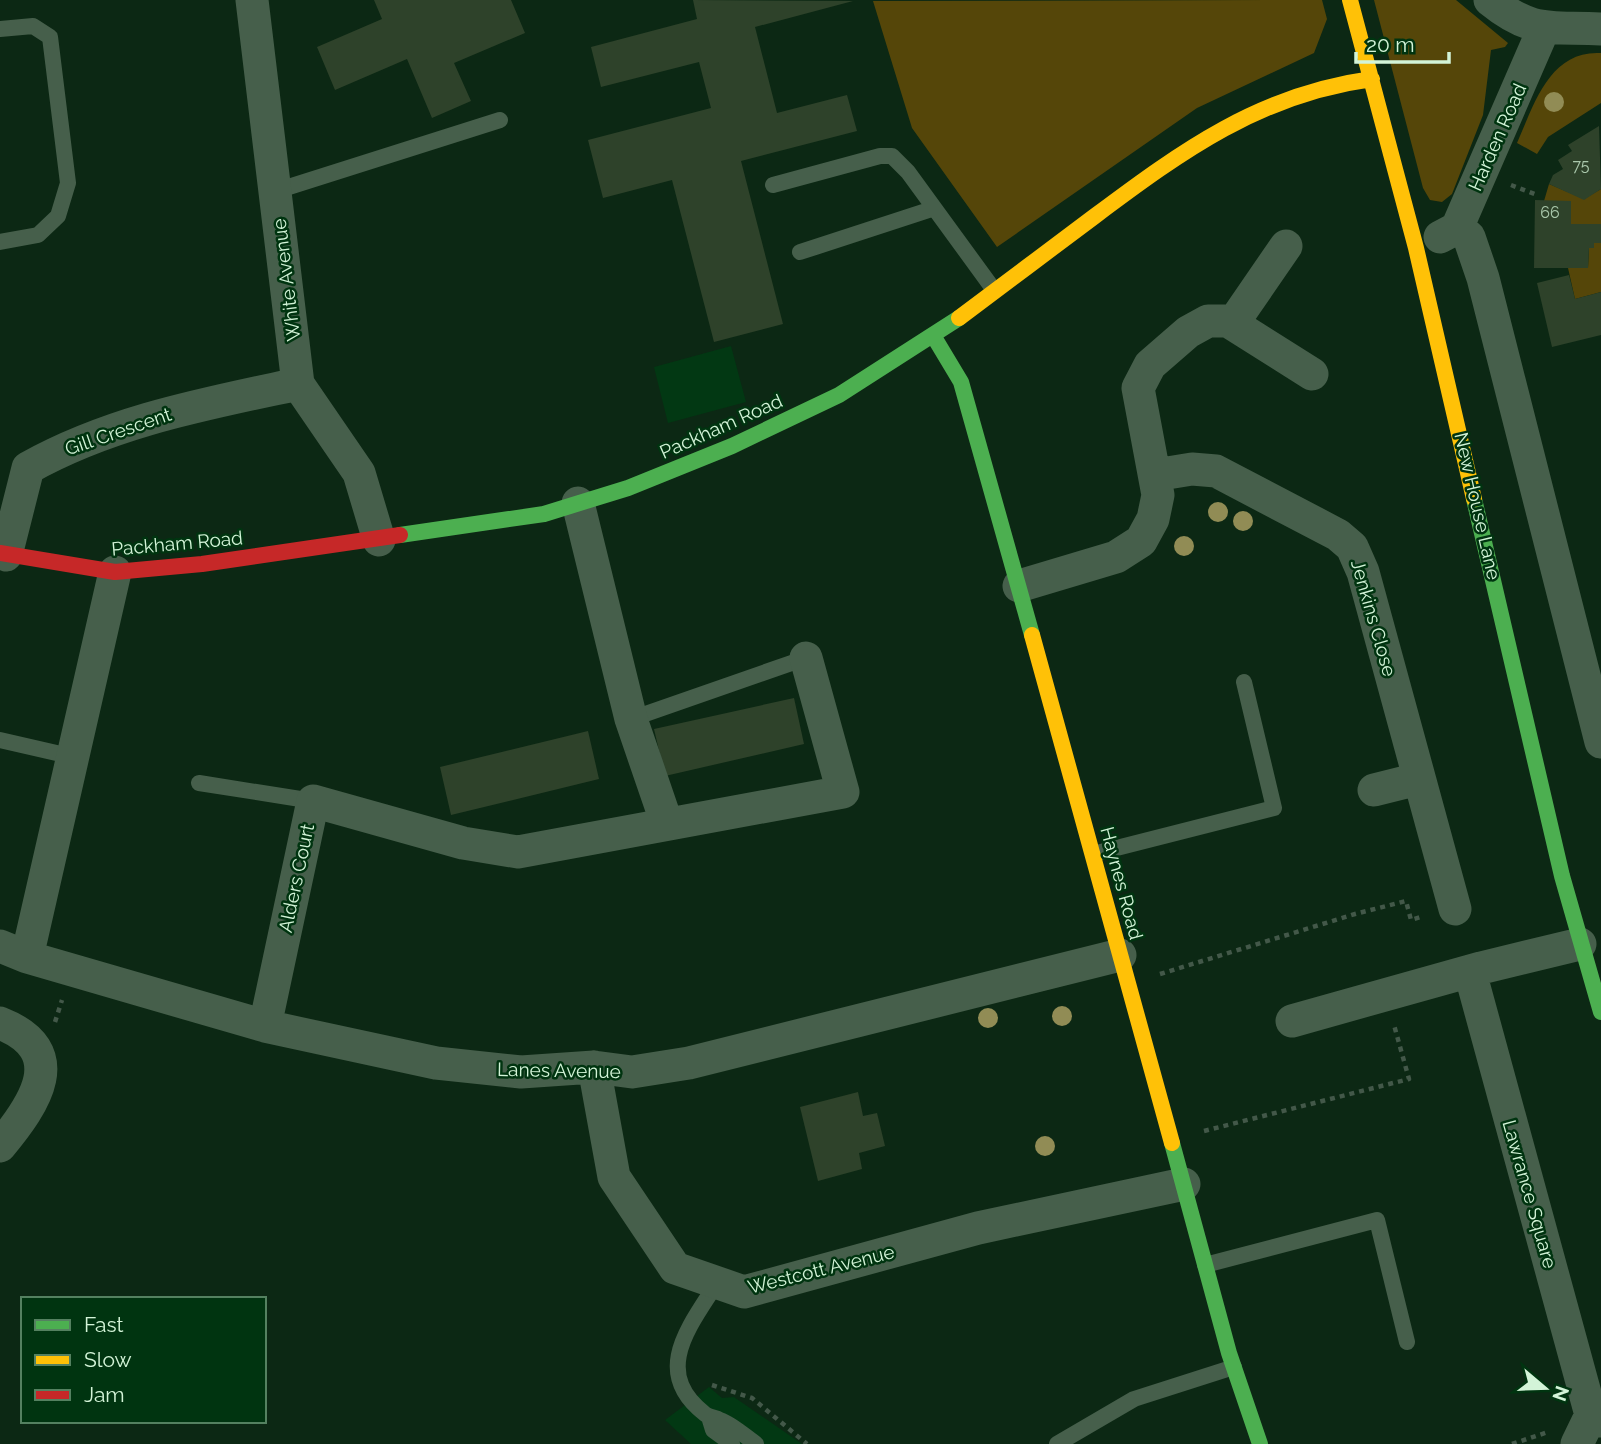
<svg xmlns="http://www.w3.org/2000/svg" width="1601" height="1444" font-family="Raleway,sans-serif">
	<style>
		.built { fill: #023813 }
		.green { fill: #554609 }
		.building { fill: #2e422a }
		.lines { fill: none; stroke-linecap: round; stroke-linejoin: round }
		.path { stroke: #435849; stroke-width: 4.5; stroke-dasharray: 5 5; stroke-linecap: butt }
		.lane { stroke: #465f4b; stroke-width: 16 }
		.street { stroke: #465f4b; stroke-width: 33 }
		.fast { stroke: #4caf50; stroke-width: 16 }
		.slow { stroke: #ffc107; stroke-width: 16 }
		.jam { stroke: #c62828; stroke-width: 16 }
		.tree { fill: #918c55 }
		.labels { text-anchor: middle; stroke-width: 5; stroke-linejoin: round; paint-order: stroke }
		.number-label { font-size: 16px; fill: #aac8ac }
		.street-label { font-size: 19px; fill: #d3f4d8; stroke: #003410 }
	</style>
	<rect width="100%" height="100%" fill="#0c2814"/>
	<path class="built" d="M731,346l15,56 -78,21 -14,-56z
		M709,1387l13,11 12,-1 68,47h-111l-26,-24z"/>
	<path class="green" d="M1322,0l5,19 -13,34 -117,55 -200,139 -85,-119 -39,-127z
		M1374,0h82l52,43 -3,4 -14,3 -8,65 -31,79 -10,8 -12,-2 -7,-12z
		M1601,53v50l-53,34 -11,17 -20,-11c17,-38 32,-93 84,-90z
		M1549,184l35,15 17,-10v35h-30v-23h-27z
		M1594,243h7v49l-26,7 -7,-31h20l1,-20h5z"/>
	<path class="building" d="M374,0h137l14,33 -71,30 17,38 -39,17 -25,-59 -72,31 -18,-43 65,-28z
		M693,0l160,1 -98,26 22,86 70,-18 10,36 -116,30 42,163 -69,18 -42,-162 -69,18 -15,-58 123,-32 -12,-46 -98,25 -10,-40 106,-28z
		M1599,126l2,63 -17,11 -35,-16 4,-9 10,-6 -5,-9 14,-9 -4,-6z
		M1535,200l36,1v23h30v19h-7v5h-5l-1,20h-54z
		M1569,275l6,24 26,-7v43l-49,12 -15,-64z
		M794,698l10,46 -139,32 -11,-47z
		M588,731l11,48 -148,36 -11,-48z
		M858,1092l5,24 14,-3 8,33 -26,7 3,16 -44,12 -18,-74z"/>
	<g class="lines">
		<path class="path" d="M1511,185l26,10
			M1160,974l195,-60 51,-13 5,19 13,-4
			M55,1022l7,-22
			M1204,1131l205,-52 -15,-54
			M712,1385l40,13 55,46
			M1512,1444l36,-12"/>
		<path class="lane" d="M0,29l33,-3 17,11 18,146 -10,33 -20,19 -38,7
			M773,185l107,-29h12l16,16 86,118
			M276,191l224,-71
			M800,252l132,-43
			M631,719l175,-61
			M0,740l74,17
			M199,783l114,18
			M1093,854l181,-46 -30,-126
			M1205,1265l172,-45 30,122
			M717,1283c-28,44 -66,89 -12,131 5,4 10,3 15,6 12,4 25,16 36,24
			M709,1417l4,13 19,14
			M1057,1444l77,-45 100,-32"/>
		<path class="street" d="M252,0l46,384 61,89 20,67
			M1490,0c43,35 61,26 111,29
			M1457,228l12,9 14,41 118,464
			M1440,237l17,-9 87,-200
			M1233,323l53,-77
			M1155,475l37,-6 24,2 122,64 14,12 11,25 92,337
			M578,503l53,216 36,105
			M6,555l22,-87c84,-47 177,-64 270,-84
			M1019,586l97,-29 25,-16 12,-22 5,-24 -20,-107 12,-23 38,-33 20,-11h20l84,53
			M1374,790l44,-11
			M0,946l27,11 238,69 171,37 85,9 73,-5 38,5 57,-9 431,-108
			M27,957l88,-385
			M1470,972l121,443 10,6
			M1292,1021l189,-53 99,-24
			M0,1023c71,28 35,81 0,123
			M265,1026l48,-225 150,42 55,9 325,-60 -37,-134
			M594,1067l20,110 61,91 69,24 234,-64 206,-44
			M1577,1444l14,-29"/>
		<path class="fast" d="M934,337l27,45 71,253
			M1474,499l88,377 39,136
			M400,535l144,-21 84,-26 104,-42 107,-51 120,-77
			M1172,1143l57,210 31,91"/>
		<path class="slow" d="M1350,0l66,248 58,251
			M959,318c45,-34 91,-68 136,-102 87,-65 165,-122 277,-137
			M1032,635l140,508"/>
		<path class="jam" d="M0,553l115,19 87,-8 198,-29"/>
	</g>
	<g class="tree">
		<circle cx="1554" cy="102" r="10"/>
		<circle cx="1218" cy="512" r="10"/>
		<circle cx="1243" cy="521" r="10"/>
		<circle cx="1184" cy="546" r="10"/>
		<circle cx="1062" cy="1016" r="10"/>
		<circle cx="988" cy="1018" r="10"/>
		<circle cx="1045" cy="1146" r="10"/>
	</g>
	<g class="labels">
		<g class="number-label">
			<text x="1581" y="171">75</text>
			<text x="1550" y="218">66</text>
		</g>
		<g class="street-label">
			<text transform="translate(1497 137) rotate(-66)" y="7">Harden Road</text>
			<text transform="translate(286 280) rotate(-97)" y="7">White Avenue</text>
			<text transform="translate(721 426) rotate(-24)" y="7">Packham Road</text>
			<text transform="translate(118 431) rotate(-19)" y="7">Gill Crescent</text>
			<text transform="translate(1478 506) rotate(77)" y="7">New House Lane</text>
			<text transform="translate(177 543) rotate(-5)" y="7">Packham Road</text>
			<text transform="translate(1374 618) rotate(74)" y="7">Jenkins Close</text>
			<text transform="translate(296 878) rotate(-78)" y="7">Alders Court</text>
			<text transform="translate(1122 883) rotate(75)" y="7">Haynes Road</text>
			<text transform="translate(559 1070) rotate(1)" y="7">Lanes Avenue</text>
			<text transform="translate(1530 1194) rotate(74)" y="7">Lawrance Square</text>
			<text transform="translate(821 1269) rotate(-14)" y="7">Westcott Avenue</text>
		</g>
	</g>
	<rect x="21" y="1297" width="245" height="126" fill="#003410" stroke="#548160" stroke-width="2"/>
	<rect x="35" y="1320" width="35" height="10" fill="#4caf50" stroke="#548160" stroke-width="2"/>
	<text x="84" y="1332" font-size="21" fill="#d3f4d8">Fast</text>
	<rect x="35" y="1355" width="35" height="10" fill="#ffc107" stroke="#548160" stroke-width="2"/>
	<text x="84" y="1367" font-size="21" fill="#d3f4d8">Slow</text>
	<rect x="35" y="1390" width="35" height="10" fill="#c62828" stroke="#548160" stroke-width="2"/>
	<text x="84" y="1402" font-size="21" fill="#d3f4d8">Jam</text>
	<g transform="translate(1545 1388) rotate(109)" stroke="#003410" stroke-width="5" paint-order="stroke">
	<path d="M0-5L12 26L0 18L-12 26Z" fill="#d3f4d8"/>
	<text y="-10" font-size="19" font-weight="bold" text-anchor="middle" fill="#d3f4d8">N</text>
	</g>
	<path d="M1356 52v10h93v-10" fill="none" stroke="#d3f4d8" stroke-width="3.5"/>
	<text x="1366" y="52" font-size="21" fill="#d3f4d8" stroke="#003410" stroke-width="5" paint-order="stroke">20 m</text>
</svg>
